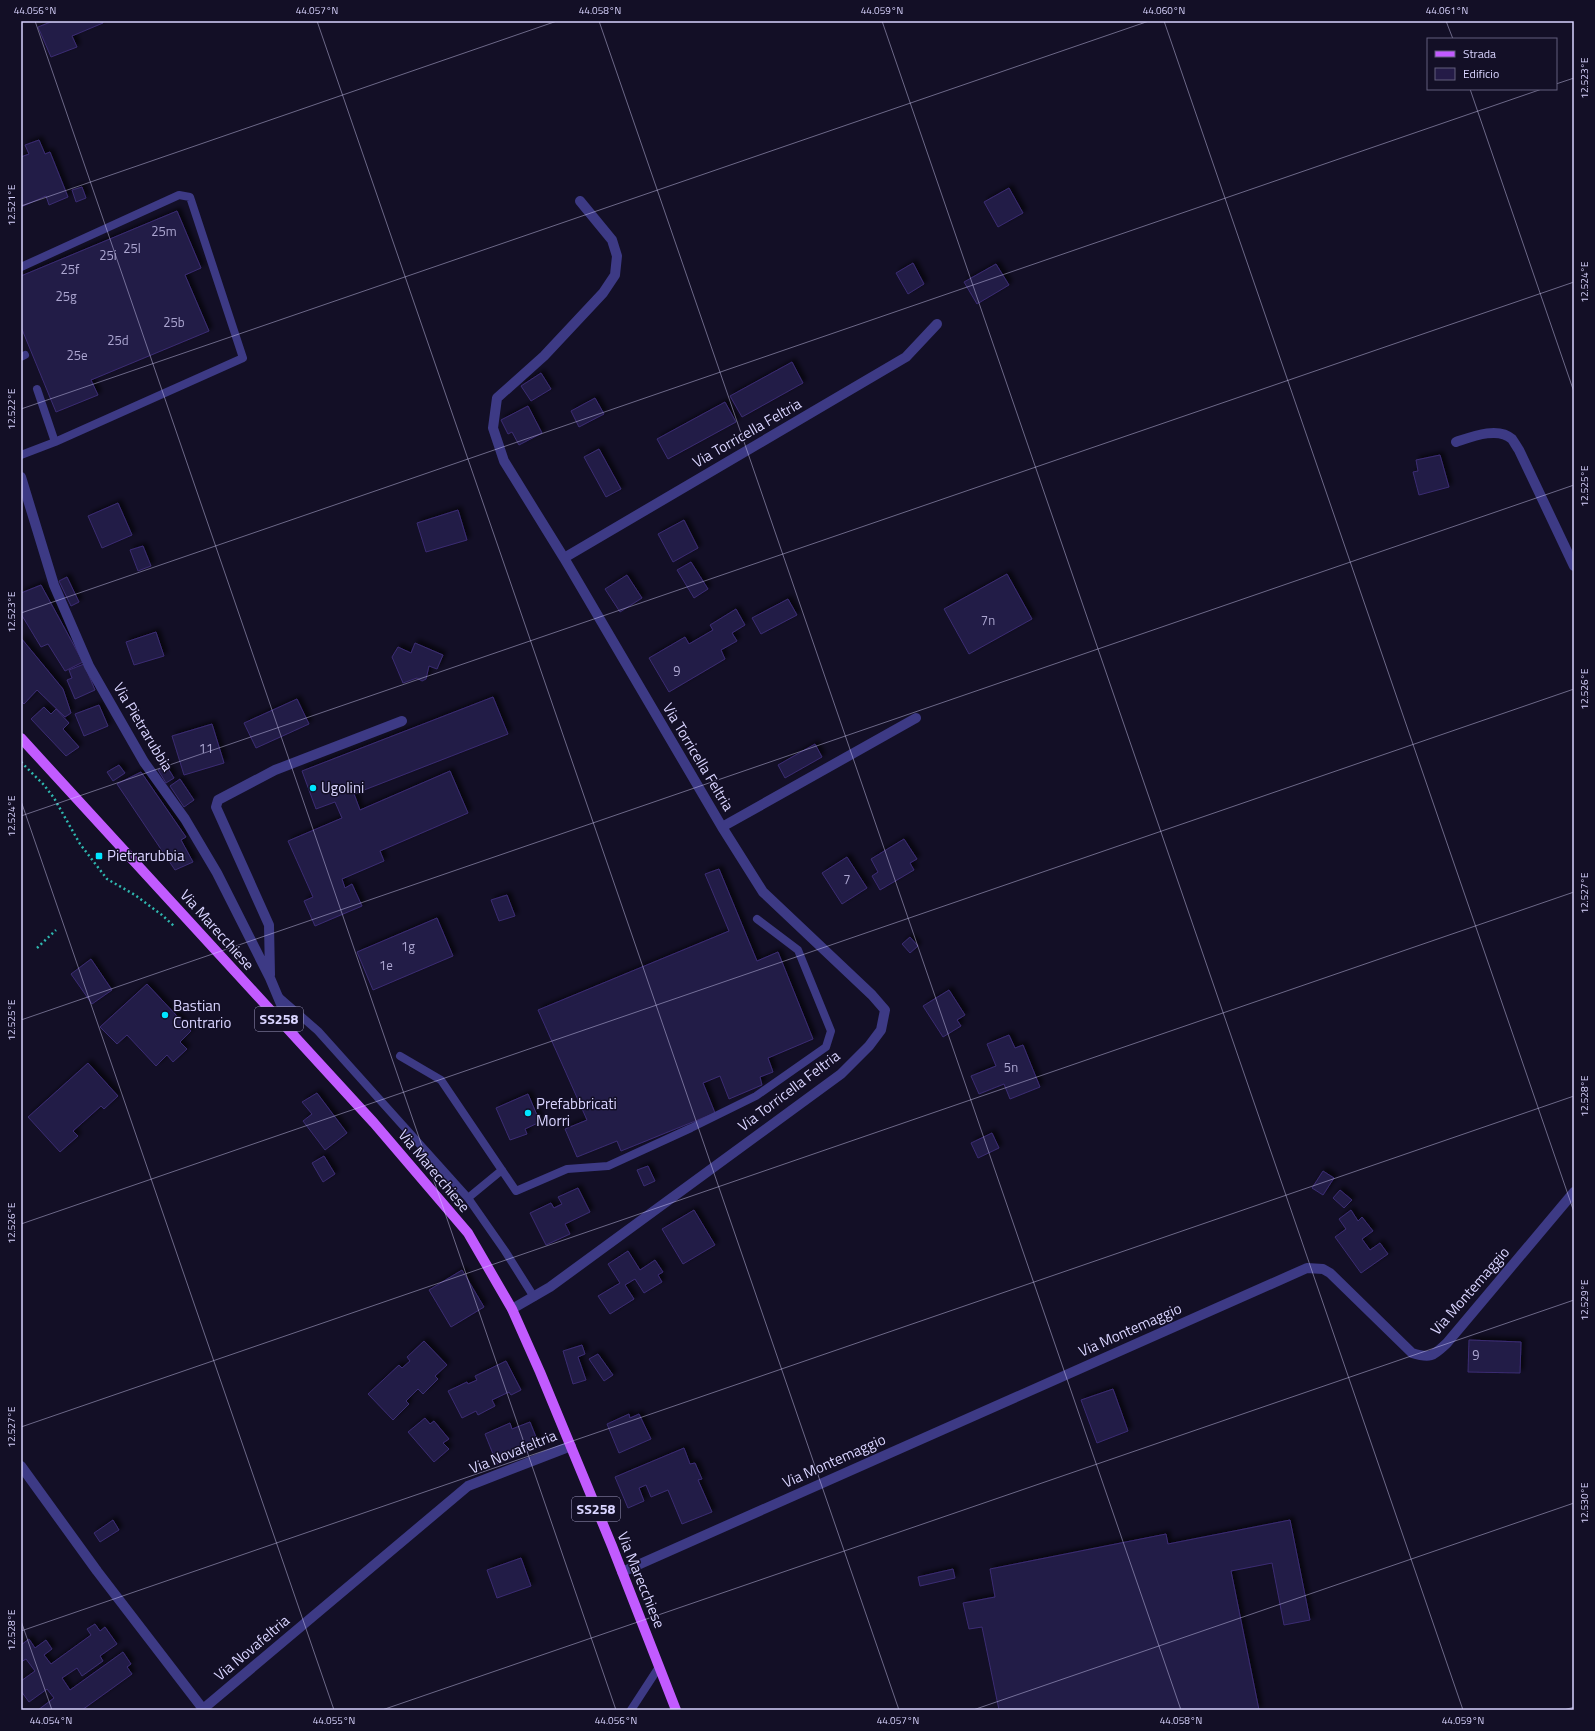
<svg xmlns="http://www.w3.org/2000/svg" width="1595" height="1731" font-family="'Titillium Web',sans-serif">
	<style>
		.building { fill: #241b47; stroke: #3b2d73; filter: url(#shadow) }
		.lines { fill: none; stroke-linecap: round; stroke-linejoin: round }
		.path { stroke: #2fb8b0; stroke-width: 2.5; stroke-dasharray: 2 3; stroke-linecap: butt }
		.service { stroke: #3d3a85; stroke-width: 8 }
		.minor { stroke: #3d3a85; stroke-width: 10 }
		.primary { stroke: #c25bff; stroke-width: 10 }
		.ticks { fill: none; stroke: #d9d4ff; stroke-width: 1; stroke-opacity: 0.45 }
		.poi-dot { fill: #00e5ff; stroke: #130f26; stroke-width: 1.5 }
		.labels { text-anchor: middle; stroke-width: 3; stroke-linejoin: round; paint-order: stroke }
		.number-label { font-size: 13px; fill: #aca6d1 }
		.shield { fill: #130f26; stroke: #9e99be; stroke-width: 1 }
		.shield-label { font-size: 14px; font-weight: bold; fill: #d9d4ff }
		.street-label { font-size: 15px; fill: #d9d4ff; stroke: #130f26 }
		.poi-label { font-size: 15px; fill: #d9d4ff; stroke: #130f26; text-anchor: start }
		.neatline { fill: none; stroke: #d9d4ff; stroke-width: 1.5 }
		.ticks-label { font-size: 10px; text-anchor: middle; fill: #d9d4ff }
	</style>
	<defs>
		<filter id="shadow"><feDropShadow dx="3.5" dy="-3.5" stdDeviation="2" flood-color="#0009"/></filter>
	</defs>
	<rect width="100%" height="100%" fill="#130f26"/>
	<path class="building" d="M53,21h49l1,2 -31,13 5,11 -26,10 -13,-30z
		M39,140l6,14 5,-2 18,45 -19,8 -3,-9 -25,11v-50l8,-3 -4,-9z
		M82,187l4,11 -10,4 -4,-12z
		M1009,188l14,25 -25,14 -14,-25z
		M177,211l24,57 -16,7 24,56 -118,49 7,15 -42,17 -35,-85v-51z
		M913,263l11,21 -16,10 -12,-21z
		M996,264l13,21 -32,19 -13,-22z
		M792,362l11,21 -61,34 -12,-21z
		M541,373l10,16 -20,12 -10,-15z
		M595,398l9,16 -25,13 -8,-16z
		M725,402l11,20 -68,37 -11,-20z
		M528,406l14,27 -23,12 -7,-13 -4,2 -7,-14z
		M599,449l22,40 -15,8 -22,-40z
		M1440,455l9,32 -30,8 -6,-23 5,-1 -2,-11z
		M118,503l14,32 -30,13 -14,-32z
		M458,510l9,30 -41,12 -9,-29z
		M684,520l14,28 -25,14 -15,-28z
		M143,546l8,20 -13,5 -8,-21z
		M691,562l17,27 -14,9 -17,-28z
		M1007,574l25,45 -63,35 -25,-45z
		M627,575l15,23 -22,14 -15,-23z
		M67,577l12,25 -8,4 -12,-25z
		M41,585l42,77 -18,9 -17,-27 -7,3 -20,-33v-21z
		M788,599l9,16 -36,19 -9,-16z
		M736,609l9,16 -13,8 5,8 -16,9 4,9 -56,33 -20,-34 36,-21 4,7 24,-14 -3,-5z
		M156,632l8,24 -30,9 -8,-23z
		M21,638l42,51 8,24 -6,4 -28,-27 -13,14 -3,-3z
		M415,643l28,12 -6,14 -8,-3 -3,13 -4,2 -5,-3 -14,5 -11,-26 6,-10 13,6z
		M84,664l11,26 -20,9 -8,-19 5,-2 -3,-8z
		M493,697l15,37 -154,60 6,16 90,-39 18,42 -88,38 4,10 -42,18 3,9 7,-4 10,22 -47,20 -11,-25 9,-4 -25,-56 54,-23 -7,-16 -19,7 -14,-38z
		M297,699l12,25 -53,24 -12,-25z
		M99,705l9,21 -24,10 -9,-22z
		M44,707l7,7 5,-5 13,14 -6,6 16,18 -13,9 -35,-37z
		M212,724l12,39 -40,12 -12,-39z
		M815,744l7,13 -37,21 -7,-13z
		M119,765l6,8 -12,8 -6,-9z
		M166,765l8,13 -8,5 -8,-13z
		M141,772l45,65 -5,3 12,22 -18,8 -58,-86z
		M180,779l14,21 -10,7 -14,-21z
		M904,839l13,20 -7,4 4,7 -34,20 -8,-14 6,-4 -7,-13z
		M847,857l20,31 -25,16 -20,-31z
		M719,869l38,92 21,-9 35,87 -45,19 5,14 -13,5 2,8 -33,14 -9,-23 -17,7 12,30 -94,38 -4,-10 -40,16 -12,-28 22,-9 -49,-110 191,-79 -24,-57z
		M507,895l8,21 -16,5 -8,-21z
		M437,918l16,38 -80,34 -16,-38z
		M910,937l8,9 -8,7 -8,-9z
		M91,959l21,31 -20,14 -21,-30z
		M147,984l44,47 -11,11 7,7 -14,13 -6,-7 -11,11 -29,-31 -10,9 -17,-17z
		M949,990l16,25 -8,5 4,6 -18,11 -20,-31z
		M1009,1035l6,13 8,-3 17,42 -30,12 -6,-15 -25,10 -8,-18 25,-10 -9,-22z
		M88,1063l30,33 -14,13 -3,-3 -28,25 5,5 -18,16 -32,-35z
		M317,1093l30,40 -22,17 -22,-29 9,-7 -10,-12z
		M528,1094l12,28 -15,7 2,5 -17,6 -14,-32z
		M992,1133l7,15 -21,10 -7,-15z
		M324,1156l11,18 -12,8 -11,-19z
		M648,1166l7,15 -11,5 -7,-16z
		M1323,1171l11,7 -11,17 -11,-7z
		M578,1188l12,24 -25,12 5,10 -24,11 -16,-32 21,-10 3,5 8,-4 -4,-7z
		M1340,1190l12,10 -8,8 -11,-10z
		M694,1210l21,35 -32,19 -21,-35z
		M1351,1210l7,11 4,-4 11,14 -11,8 8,11 10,-7 8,11 -27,19 -26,-36 11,-8 -7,-10z
		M628,1251l12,19 15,-10 8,12 -5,3 4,7 -18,11 -9,-14 -10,6 9,14 -24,15 -12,-18 22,-13 -12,-19z
		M462,1270l22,37 -33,20 -22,-37z
		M1469,1340l52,2 -1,31 -52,-1z
		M424,1341l23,24 -12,11 3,3 -15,15 -5,-5 -12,12 3,3 -16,16 -25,-26 31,-29 3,3 8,-7 -3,-4z
		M582,1345l3,9 -7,3 8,23 -13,4 -10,-33z
		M598,1354l15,21 -9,6 -15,-22z
		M506,1361l15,29 -10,5 -2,-3 -17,8 3,6 -17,9 -2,-4 -14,7 -14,-27 19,-9 1,2 9,-4 -2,-4z
		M1113,1389l15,42 -31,12 -16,-43z
		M629,1414l1,4 9,-4 12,25 -32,14 -12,-29z
		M425,1418l5,6 4,-3 15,18 -6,4 6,6 -15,13 -26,-30z
		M530,1422l10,25 -43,17 -12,-30 25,-11 2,6z
		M684,1448l6,16 5,-1 7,16 -4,1 14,32 -30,12 -14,-34 -17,7 -5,-12 -7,3 5,13 -16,7 -13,-31z
		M113,1520l6,10 -19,12 -6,-9z
		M1290,1520l20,100 -26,5 -12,-62 -41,8 28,139h-260l-17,-83 -13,2 -6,-26 32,-6 -5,-28 176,-35 2,10z
		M521,1558l10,28 -34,12 -10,-28z
		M953,1569l2,9 -35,8 -2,-9z
		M95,1624l5,7 5,-4 12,17 -17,12 3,5 -21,15 -5,-8 -15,10 8,12 53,-38 8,12 -4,3 5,7 -50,36h-44l16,-12 -7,-9 -18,13 -8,-11v-10l14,-10 -9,-12 -5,3v-17l8,-6 6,9 11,-8 6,9 -8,6 7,9 40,-29 -4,-6z"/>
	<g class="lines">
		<path class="path" d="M21,762l23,23 10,13 26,46 27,35 28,16 27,20 13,12
			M37,948l19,-18"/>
		<path class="service" d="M21,267l158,-72 11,2 53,161 -188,84 -34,13
			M21,357l4,-2
			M37,389l18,53
			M279,997l39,34 150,167 34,-28
			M400,1056l41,24 75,111 51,-22 41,-3 83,-38 65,-32 70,-49 5,-16 -33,-81 -41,-31
			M468,1198l37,53 29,46
			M631,1710l28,-43"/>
		<path class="minor" d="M1456,442c15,-5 42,-16 56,-3 2,3 5,8 7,11l55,116
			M21,477l33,108 35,81 55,96 41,57 32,54 53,105 24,57
			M564,558l342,-201 31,-33
			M722,827l194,-109
			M270,975l-1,-50 -53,-118 2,-7 57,-30 127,-49
			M512,1309l38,-22 291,-213 28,-28 12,-16 4,-20 -13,-15 -109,-103 -41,-65 -158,-269 -60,-97 -11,-33 4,-30 47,-42 59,-63 12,-18 2,-19 -5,-16 -32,-39
			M21,1466l76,105 106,138 265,-223 103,-40
			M622,1572l685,-304 16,1 7,4 82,80c19,6 21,3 35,-10l127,-151"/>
		<path class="primary" d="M21,738l353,385 94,110 44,76 28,63 72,174 64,164"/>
	</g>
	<path class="ticks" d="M35,21l581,1689M317,21l582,1689M599,21l582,1689M882,21l581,1689M1164,21l410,1191M1446,21l7,18M1556,84l18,-6M1470,89l104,303M21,206l536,-185M21,409l1128,-388M21,613l1521,-524M21,801l313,909M21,816l1553,-534M21,1020l1553,-535M21,1224l1553,-535M21,1427l1553,-535M21,1621l31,89M21,1631l1553,-535M382,1710l1192,-410M973,1710l601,-207M1564,1710l10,-3"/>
	<g class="poi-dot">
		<circle cx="313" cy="788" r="4"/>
		<rect x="95" y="852" width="8" height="8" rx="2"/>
		<circle cx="165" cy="1015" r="4"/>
		<circle cx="528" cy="1113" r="4"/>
	</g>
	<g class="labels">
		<g class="number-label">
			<text x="164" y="236">25m</text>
			<text x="132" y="253">25l</text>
			<text x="108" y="260">25i</text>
			<text x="70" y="274">25f</text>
			<text x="66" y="301">25g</text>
			<text x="174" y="327">25b</text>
			<text x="118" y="345">25d</text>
			<text x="77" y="360">25e</text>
			<text x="988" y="625">7n</text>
			<text x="677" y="676">9</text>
			<text x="206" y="753">11</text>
			<text x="847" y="884">7</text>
			<text x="408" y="951">1g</text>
			<text x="386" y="970">1e</text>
			<text x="1011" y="1072">5n</text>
			<text x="1476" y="1360">9</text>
		</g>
		<g class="shield">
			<rect x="255" y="1007" width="48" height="24" rx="3"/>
			<rect x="572" y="1497" width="48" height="24" rx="3"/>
		</g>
		<g class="shield-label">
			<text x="279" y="1024">SS258</text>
			<text x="596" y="1514">SS258</text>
		</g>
		<g class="street-label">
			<text transform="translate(747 433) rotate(-30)" y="5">Via Torricella Feltria</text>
			<text transform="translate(143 727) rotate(59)" y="5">Via Pietrarubbia</text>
			<text transform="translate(698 757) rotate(59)" y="5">Via Torricella Feltria</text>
			<text transform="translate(217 930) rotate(48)" y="5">Via Marecchiese</text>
			<text transform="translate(789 1091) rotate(-37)" y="5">Via Torricella Feltria</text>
			<text transform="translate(434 1171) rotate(50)" y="5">Via Marecchiese</text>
			<text transform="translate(1470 1291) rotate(-49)" y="5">Via Montemaggio</text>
			<text transform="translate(1130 1330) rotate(-24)" y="5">Via Montemaggio</text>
			<text transform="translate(513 1452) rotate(-22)" y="5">Via Novafeltria</text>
			<text transform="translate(834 1461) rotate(-24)" y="5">Via Montemaggio</text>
			<text transform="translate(641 1580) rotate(68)" y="5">Via Marecchiese</text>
			<text transform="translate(252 1648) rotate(-40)" y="5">Via Novafeltria</text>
		</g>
		<g class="poi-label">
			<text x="321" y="793">Ugolini</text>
			<text x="107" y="861">Pietrarubbia</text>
			<text x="173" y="1011">Bastian<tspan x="173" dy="17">Contrario</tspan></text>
			<text x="536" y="1109">Prefabbricati<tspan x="536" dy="17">Morri</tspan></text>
		</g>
	</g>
	<rect width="1595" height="1731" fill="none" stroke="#130f26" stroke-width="44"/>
	<rect x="1427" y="38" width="130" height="52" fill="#130f26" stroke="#625e7d"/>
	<rect x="1435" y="51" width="20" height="6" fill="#c25bff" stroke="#625e7d"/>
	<text x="1463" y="58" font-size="12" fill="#d9d4ff">Strada</text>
	<rect x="1435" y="68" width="20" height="12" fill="#241b47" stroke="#625e7d"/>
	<text x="1463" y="78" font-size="12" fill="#d9d4ff">Edificio</text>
	<rect x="22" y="22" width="1551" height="1687" class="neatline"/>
	<g class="ticks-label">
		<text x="35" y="14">44.056°N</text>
		<text x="317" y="14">44.057°N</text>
		<text x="600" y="14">44.058°N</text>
		<text x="882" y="14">44.059°N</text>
		<text x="1164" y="14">44.060°N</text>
		<text x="1447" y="14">44.061°N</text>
		<text transform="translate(1584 78) rotate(-90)" y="4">12.523°E</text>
		<text transform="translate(11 205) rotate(-90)" y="4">12.521°E</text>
		<text transform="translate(1584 282) rotate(-90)" y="4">12.524°E</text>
		<text transform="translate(11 409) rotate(-90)" y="4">12.522°E</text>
		<text transform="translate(1584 486) rotate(-90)" y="4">12.525°E</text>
		<text transform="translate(11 612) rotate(-90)" y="4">12.523°E</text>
		<text transform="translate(1584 689) rotate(-90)" y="4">12.526°E</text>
		<text transform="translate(11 816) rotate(-90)" y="4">12.524°E</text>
		<text transform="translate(1584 893) rotate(-90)" y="4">12.527°E</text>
		<text transform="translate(11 1020) rotate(-90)" y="4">12.525°E</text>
		<text transform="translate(1584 1096) rotate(-90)" y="4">12.528°E</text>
		<text transform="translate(11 1223) rotate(-90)" y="4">12.526°E</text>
		<text transform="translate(1584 1300) rotate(-90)" y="4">12.529°E</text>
		<text transform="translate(11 1427) rotate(-90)" y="4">12.527°E</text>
		<text transform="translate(1584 1503) rotate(-90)" y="4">12.530°E</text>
		<text transform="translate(11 1630) rotate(-90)" y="4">12.528°E</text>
		<text x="51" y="1724">44.054°N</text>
		<text x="334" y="1724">44.055°N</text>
		<text x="616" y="1724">44.056°N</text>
		<text x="898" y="1724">44.057°N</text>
		<text x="1181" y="1724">44.058°N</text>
		<text x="1463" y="1724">44.059°N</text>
	</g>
</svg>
